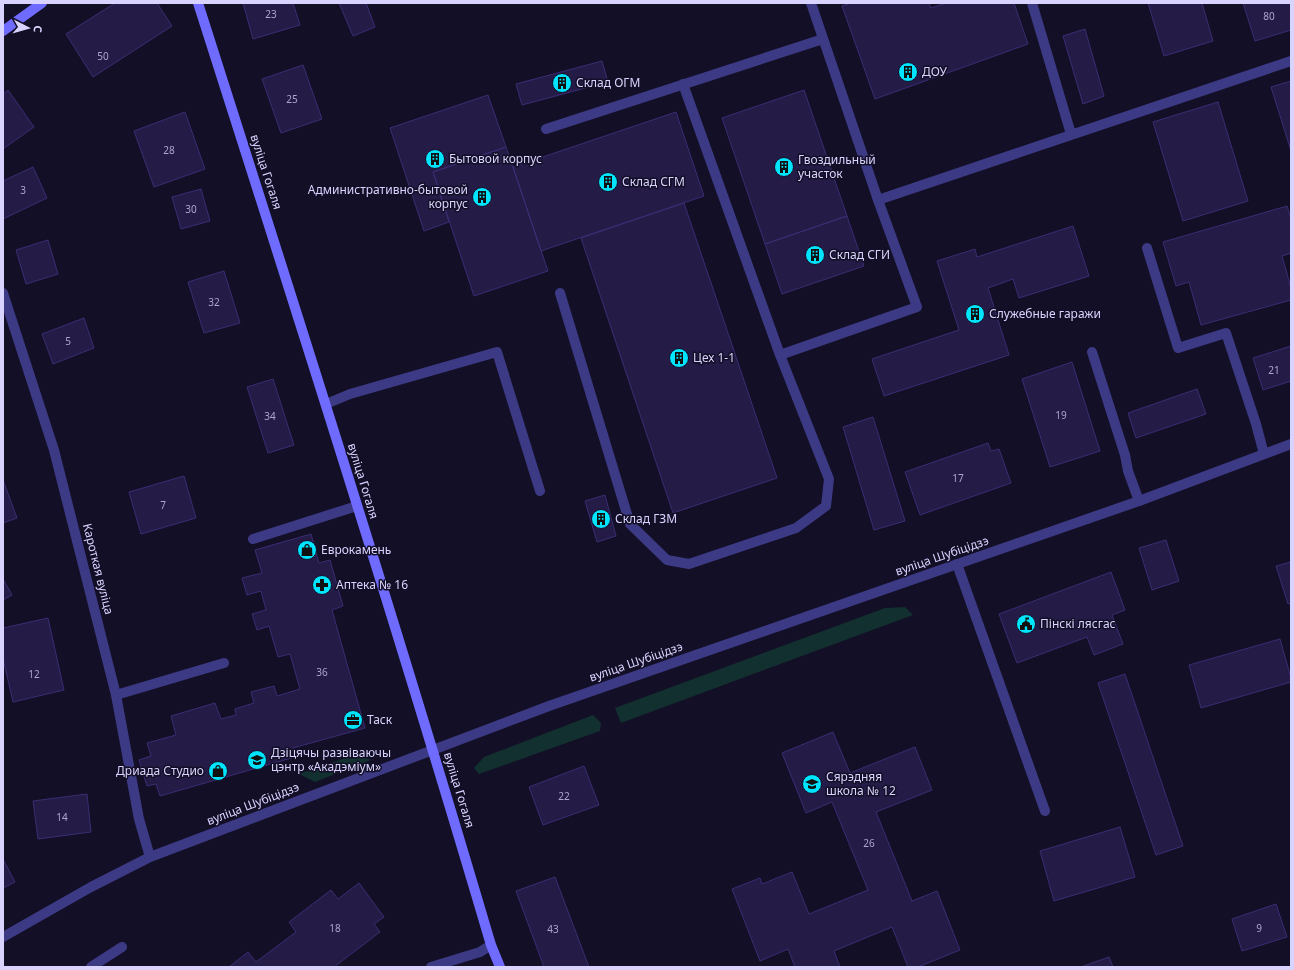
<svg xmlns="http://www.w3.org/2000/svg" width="1294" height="970" font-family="'Noto Sans',sans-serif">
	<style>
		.green { fill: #12302f }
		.building { fill: #241b47; stroke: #3b2d73 }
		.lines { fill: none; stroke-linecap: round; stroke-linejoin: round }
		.lane { stroke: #3d3a85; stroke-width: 10 }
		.street { stroke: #3d3a85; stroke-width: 10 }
		.secondary { stroke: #6f6bff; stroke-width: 10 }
		.labels { text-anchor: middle; stroke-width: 3; stroke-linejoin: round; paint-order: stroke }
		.number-label { font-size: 10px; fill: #aca6d1 }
		.poi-label { font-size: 12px; fill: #d9d4ff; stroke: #130f26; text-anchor: start }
		.street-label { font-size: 12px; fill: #d9d4ff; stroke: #130f26 }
	</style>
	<rect width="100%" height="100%" fill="#130f26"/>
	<path class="green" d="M905,607l8,8 -292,108 -6,-15 270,-100z
		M593,715l8,8 -1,8 -121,43 -5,-6 10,-11z
		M357,754l14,6 -56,22 -16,-8z"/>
	<path class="building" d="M115,3h42l15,23 -79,51 -27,-43z
		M243,3h50l7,22 -47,14z
		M339,3h27l9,24 -22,9z
		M851,3h78l2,5 15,-5h68l14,41 -153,55 -33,-93z
		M1148,3h54l11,38 -49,15z
		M1243,3h48v27l-36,11z
		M1085,29l19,67 -21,8 -20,-68z
		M602,61l6,21 -86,23 -6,-21z
		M303,65l19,54 -41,14 -19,-54z
		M1291,81v70l-20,-64z
		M8,90l26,37 -31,22v-55z
		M804,90l43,126 -82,28 -43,-126z
		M488,95l18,52 -73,25 16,50 -25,9 -34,-103z
		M1218,102l30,99 -65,20 -30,-99z
		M185,112l20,57 -51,18 -20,-56z
		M676,112l28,84 -163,55 -28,-84z
		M506,147l42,124 -74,25 -41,-124z
		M33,167l14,31 -44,21v-38z
		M201,189l9,32 -29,8 -9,-32z
		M684,203l93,275 -104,35 -92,-275z
		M1287,206l4,13v34l-9,3 9,32v12l-90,25 -12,-43 -13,4 -13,-44z
		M847,216l17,50 -82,28 -17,-50z
		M1073,226l16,50 -70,22 -6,-19 -25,9 21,67 -125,41 -12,-37 87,-29 -22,-69 38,-12 2,8z
		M48,240l10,34 -32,10 -10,-34z
		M224,271l16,52 -36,10 -16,-51z
		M84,318l10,30 -41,16 -11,-30z
		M1291,346v35l-28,9 -10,-32z
		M1072,362l28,89 -50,16 -28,-88z
		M273,379l21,66 -26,8 -21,-66z
		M1197,389l9,25 -70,24 -8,-25z
		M873,417l32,104 -31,9 -31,-103z
		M988,443l3,8 8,-2 12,34 -91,32 -15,-43z
		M184,476l12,42 -55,16 -12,-42z
		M3,480l14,38 -14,5z
		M605,495l11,41 -19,6 -12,-41z
		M311,534l8,29 11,-3 13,46 -11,4 33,118 -72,20 2,9 -135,39 -4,-12 -9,2 -8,-26 12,-4 -4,-13 29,-8 -5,-19 44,-13 6,16 15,-4 -1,-6 19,-6 -3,-11 23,-6 3,10 23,-7 -10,-35 -12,3 -9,-31 -12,4 -5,-16 14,-4 -5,-19 -14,4 -5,-17 20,-5 -7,-23z
		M1166,540l13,41 -27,9 -13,-42z
		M1291,562v41l-3,1 -12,-38z
		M1111,572l14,38 -13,5 11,29 -29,11 -7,-18 -70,26 -18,-49z
		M3,579l9,16 -9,5z
		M48,618l16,72 -51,12 -10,-44v-30z
		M1280,639l11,39v4l-90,26 -12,-43z
		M1125,674l58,172 -27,9 -58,-172z
		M833,732l17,41 65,-26 17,43 -56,22 36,89 25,-10 23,59 -42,17h-10l-16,-40 -58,24 6,16h-45l-7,-18 -28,12 -28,-72 28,-11 2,6 30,-12 17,42 59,-24 -36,-88 -26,11 -24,-60z
		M584,766l15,39 -56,20 -14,-38z
		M87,794l4,38 -53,7 -5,-38z
		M1120,827l15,50 -81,24 -14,-50z
		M3,859l12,23 -12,6z
		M555,877l34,90h-45l-28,-76z
		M359,883l25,34 -10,7 6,8 -46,35h-105l19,-15 8,10 40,-30 -7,-10 42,-32 7,9z
		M1276,904l11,33 -45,14 -10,-32z
		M1109,957l4,10h-32z"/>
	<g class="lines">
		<path class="lane" d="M1032,3l39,131
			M546,129l277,-90
			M878,200l413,-139
			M1147,248l31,100 48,-15 30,91 8,30
			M560,293l70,231 37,36 22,4 107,-36 30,-22 3,-27 -49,-124 -97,-271
			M1092,352l33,103 3,16 11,30
			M780,355l137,-48 -39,-107 -67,-197
			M326,404l24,-10 147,-42 43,139
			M253,539l104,-33
			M957,564l88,247
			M116,695l108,-32
			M91,967l31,-20
			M431,967l49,-15 11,-7"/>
		<path class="street" d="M3,293l51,157 62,245 23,124 11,38
			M3,937l88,-50 59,-30 399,-151 590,-205 152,-57"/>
		<path class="secondary" d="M198,3c100,313 200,627 293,942l9,22
			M3,31l39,-28"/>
	</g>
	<defs>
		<g id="building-disc" transform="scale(1)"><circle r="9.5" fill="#00e5ff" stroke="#130f26"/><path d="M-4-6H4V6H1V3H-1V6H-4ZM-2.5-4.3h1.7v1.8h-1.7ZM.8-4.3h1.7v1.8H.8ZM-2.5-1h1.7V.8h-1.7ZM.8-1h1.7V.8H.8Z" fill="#111"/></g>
		<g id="shop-disc" transform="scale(1)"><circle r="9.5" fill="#00e5ff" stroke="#130f26"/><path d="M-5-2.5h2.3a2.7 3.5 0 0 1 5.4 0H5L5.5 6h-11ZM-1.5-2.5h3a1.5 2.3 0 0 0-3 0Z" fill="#111"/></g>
		<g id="pharmacy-disc" transform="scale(1)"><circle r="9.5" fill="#00e5ff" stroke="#130f26"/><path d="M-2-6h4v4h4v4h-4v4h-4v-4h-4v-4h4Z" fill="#111"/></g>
		<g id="civic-disc" transform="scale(1)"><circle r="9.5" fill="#00e5ff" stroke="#130f26"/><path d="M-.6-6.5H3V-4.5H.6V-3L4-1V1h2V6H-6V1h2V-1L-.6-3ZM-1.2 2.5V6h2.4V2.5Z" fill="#111"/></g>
		<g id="office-disc" transform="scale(1)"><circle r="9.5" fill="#00e5ff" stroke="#130f26"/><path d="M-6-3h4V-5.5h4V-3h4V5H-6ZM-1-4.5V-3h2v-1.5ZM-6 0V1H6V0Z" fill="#111"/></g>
		<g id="school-disc" transform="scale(1)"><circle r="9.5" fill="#00e5ff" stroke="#130f26"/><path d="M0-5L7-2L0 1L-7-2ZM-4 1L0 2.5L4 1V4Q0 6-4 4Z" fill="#111"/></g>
	</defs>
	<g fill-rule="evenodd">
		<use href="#building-disc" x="908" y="72"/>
		<use href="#building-disc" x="562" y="83"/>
		<use href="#building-disc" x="435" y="159"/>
		<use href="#building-disc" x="784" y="167"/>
		<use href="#building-disc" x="608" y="182"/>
		<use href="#building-disc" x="482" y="197"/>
		<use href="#building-disc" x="815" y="255"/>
		<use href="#building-disc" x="975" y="314"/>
		<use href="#building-disc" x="679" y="358"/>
		<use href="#building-disc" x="601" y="519"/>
		<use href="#shop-disc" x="307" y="550"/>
		<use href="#pharmacy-disc" x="322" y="585"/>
		<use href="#civic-disc" x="1026" y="624"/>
		<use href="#office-disc" x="353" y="720"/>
		<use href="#school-disc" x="257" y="760"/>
		<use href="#shop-disc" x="218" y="771"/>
		<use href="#school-disc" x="812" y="784"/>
	</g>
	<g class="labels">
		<g class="number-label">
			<text x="271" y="18">23</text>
			<text x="1269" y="20">80</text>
			<text x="103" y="60">50</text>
			<text x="292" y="103">25</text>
			<text x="169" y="154">28</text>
			<text x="23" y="194">3</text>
			<text x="191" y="213">30</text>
			<text x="214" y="306">32</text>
			<text x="68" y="345">5</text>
			<text x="1274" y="374">21</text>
			<text x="1061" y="419">19</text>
			<text x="270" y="420">34</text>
			<text x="958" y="482">17</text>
			<text x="163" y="509">7</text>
			<text x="322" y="676">36</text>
			<text x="34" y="678">12</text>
			<text x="564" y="800">22</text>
			<text x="62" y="821">14</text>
			<text x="869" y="847">26</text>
			<text x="335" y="932">18</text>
			<text x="1259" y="932">9</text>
			<text x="553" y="933">43</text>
		</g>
		<g class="poi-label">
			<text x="922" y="76">ДОУ</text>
			<text x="576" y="87">Склад ОГМ</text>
			<text x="449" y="163">Бытовой корпус</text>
			<text x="798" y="164">Гвоздильный<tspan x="798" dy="14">участок</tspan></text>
			<text x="622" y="186">Склад СГМ</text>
			<text x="468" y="194" text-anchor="end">Административно-бытовой<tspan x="468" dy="14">корпус</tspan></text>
			<text x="829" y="259">Склад СГИ</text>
			<text x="989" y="318">Служебные гаражи</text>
			<text x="693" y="362">Цех 1-1</text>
			<text x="615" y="523">Склад ГЗМ</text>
			<text x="321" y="554">Еврокамень</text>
			<text x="336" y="589">Аптека № 16</text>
			<text x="1040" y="628">Пінскі лясгас</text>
			<text x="367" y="724">Таск</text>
			<text x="271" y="757">Дзіцячы развіваючы<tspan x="271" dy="14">цэнтр «Акадэміум»</tspan></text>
			<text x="204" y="775" text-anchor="end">Дриада Студио</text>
			<text x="826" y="781">Сярэдняя<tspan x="826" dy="14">школа № 12</tspan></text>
		</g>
		<g class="street-label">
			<text transform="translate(266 172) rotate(72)" y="4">вуліца Гогаля</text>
			<text transform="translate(363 481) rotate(73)" y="4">вуліца Гогаля</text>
			<text transform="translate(942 556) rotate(-19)" y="4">вуліца Шубіцідзэ</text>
			<text transform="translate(98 569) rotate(76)" y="4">Кароткая вуліца</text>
			<text transform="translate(636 662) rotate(-19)" y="4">вуліца Шубіцідзэ</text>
			<text transform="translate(459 790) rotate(73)" y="4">вуліца Гогаля</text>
			<text transform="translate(253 804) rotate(-21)" y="4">вуліца Шубіцідзэ</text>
		</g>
	</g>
	<rect width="1294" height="970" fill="none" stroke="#d9d4ff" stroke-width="8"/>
	<g transform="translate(28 28) rotate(96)" stroke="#130f26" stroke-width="3" paint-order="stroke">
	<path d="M0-3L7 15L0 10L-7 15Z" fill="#d9d4ff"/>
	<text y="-6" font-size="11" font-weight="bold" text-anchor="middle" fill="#d9d4ff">С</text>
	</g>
</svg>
